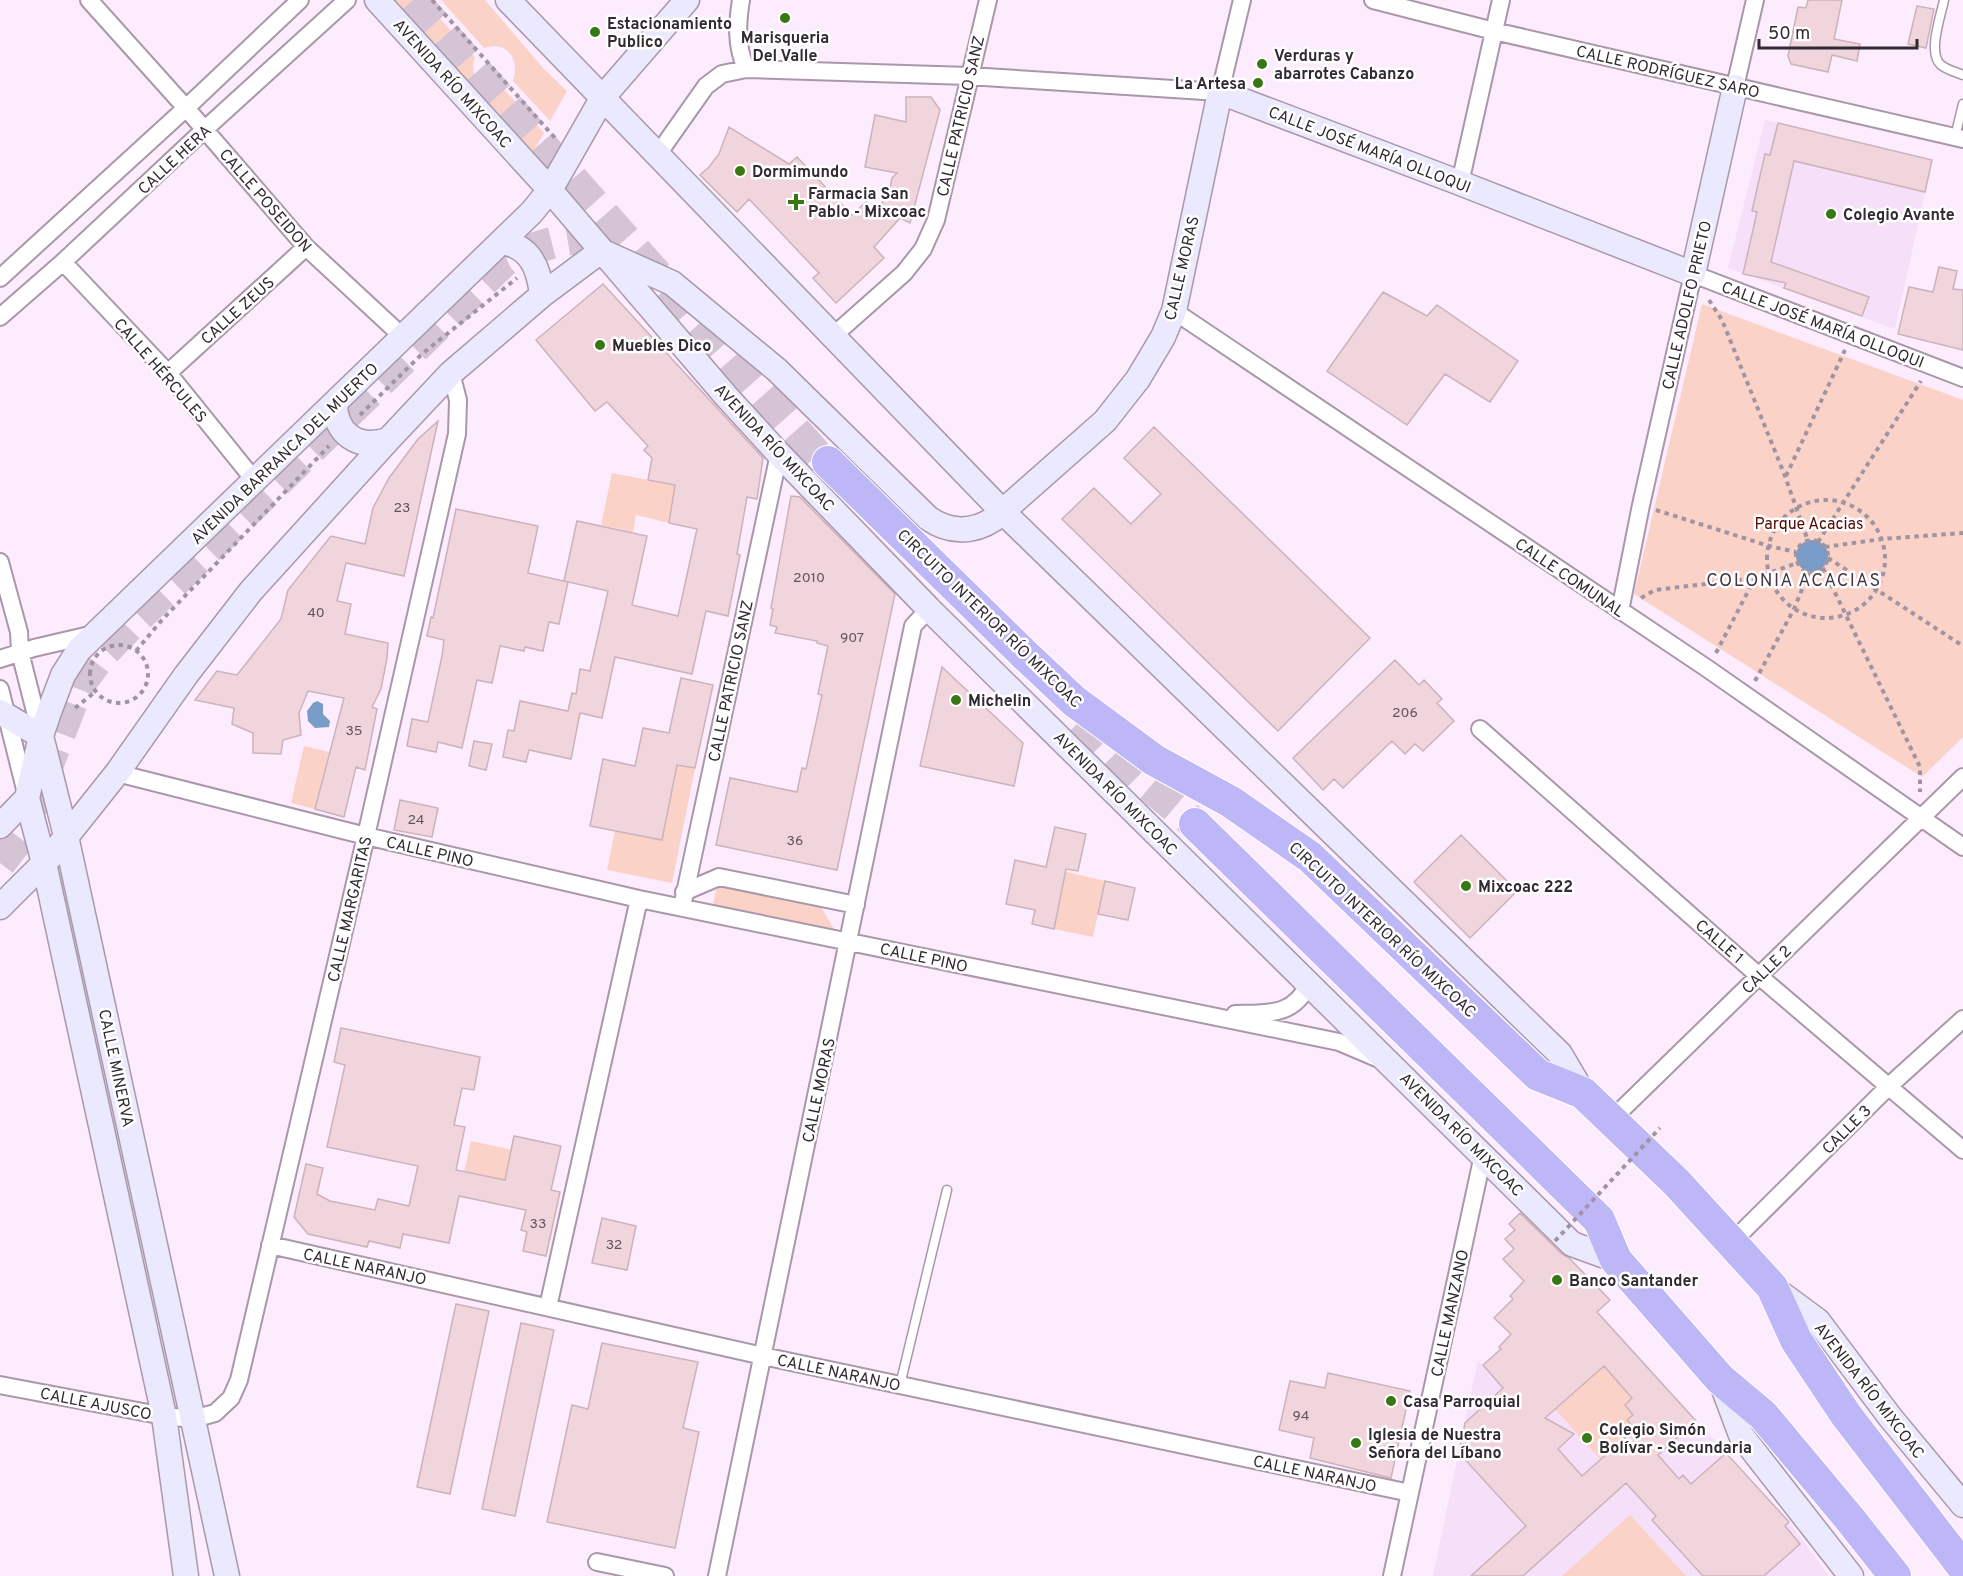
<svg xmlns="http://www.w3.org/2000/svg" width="1963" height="1576" font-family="Overpass,sans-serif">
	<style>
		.built { fill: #f6dff8 }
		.green { fill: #fbd2c8 }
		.water { fill: #789bc8 }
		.building { fill: #f0d5dd; stroke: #ccb2b9; stroke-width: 1.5; fill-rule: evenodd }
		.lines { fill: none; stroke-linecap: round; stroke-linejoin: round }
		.highway-tunnel { stroke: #d4c4d5; stroke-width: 32; stroke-dasharray: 32 16; stroke-linecap: butt }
		.lane-casing { stroke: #a898a9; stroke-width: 11 }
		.street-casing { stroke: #a898a9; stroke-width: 20 }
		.secondary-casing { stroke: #a898a9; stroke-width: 27 }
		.highway-casing { stroke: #fff; stroke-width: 34 }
		.path { stroke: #a194a2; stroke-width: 4; stroke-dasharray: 4.5 4.5; stroke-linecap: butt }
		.lane { stroke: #fff; stroke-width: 8 }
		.street { stroke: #fff; stroke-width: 16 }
		.secondary { stroke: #ebe9fd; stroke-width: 24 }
		.highway { stroke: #bdb6f7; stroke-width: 32 }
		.path-bridge { stroke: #a194a2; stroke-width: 4; stroke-dasharray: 4.5 4.5; stroke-linecap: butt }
		.poi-dot { fill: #377714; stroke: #fff; stroke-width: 2 }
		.labels { text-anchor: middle; stroke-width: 5; stroke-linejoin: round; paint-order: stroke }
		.number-label { font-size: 14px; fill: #61555c }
		.poi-label { font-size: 16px; font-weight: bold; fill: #312a31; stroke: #fff; text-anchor: start }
		.street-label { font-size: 16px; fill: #312a31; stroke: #fff }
		.park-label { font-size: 16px; fill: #520900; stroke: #fff }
		.neighbourhood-label { font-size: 18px; letter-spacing: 1.5px; fill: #443645; stroke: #fff }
	</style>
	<rect width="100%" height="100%" fill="#fdebfe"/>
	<path class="built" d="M1765,120l167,40 -37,169 -167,-61z
		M1605,1319l184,203 40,54h-396l45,-216 37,42z"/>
	<path class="green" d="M395,0h28l52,57c-7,19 7,38 28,31l41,45 -11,19z
		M441,0h44l58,68 24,23 -17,30 -37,-40c7,-21 -5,-41 -29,-33z
		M1702,304l261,96v337l-41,40 -288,-183z
		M612,473l63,12 -6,38 -33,-8 -3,17 -32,-7z
		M304,746l25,6 -14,57 -24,-6z
		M677,765l18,3 -23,115 -65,-13 8,-39 47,9z
		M1046,867l59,14 -12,56 -39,-8z
		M718,881l100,21 20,34 -126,-26z
		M471,1141l41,9 -7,30 -41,-8z
		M1604,1366l28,32 1,17 -6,5 8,9 -35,30 -45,-50z
		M1630,1515l56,61h-124z"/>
	<path class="water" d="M1796 556a16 16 0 1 1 32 0a16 16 0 1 1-32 0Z
		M317,701l6,3v10l7,7 -1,6 -14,1 -7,-7 -1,-10 6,-8z"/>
	<path class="building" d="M1808,0h34l-8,39 26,5 -3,17 -25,-6 -4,17 -37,-8 -3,-8 10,-49 8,1z
		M1917,6l17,3 -8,39 -18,-4z
		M906,97h25l9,13 -30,113 -10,-5 -26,29 10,11 -48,45 -23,-25 6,-5 -70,-74 -12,13 -37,-37 9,-8 10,-13 10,-27 60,37 8,-7 55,58 14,-13 10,10 13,-20 3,-14 5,-5 -32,-6 10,-52 31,7z
		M1778,123l154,37 -7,32 -131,-31 -23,101 98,35 -7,19 -78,-28 2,-5 -43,-9 14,-62 -5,-1 13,-57 5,1z
		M1939,267l18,4 -4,18 10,1v60l-65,-16 11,-47 24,5z
		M603,284l160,174 -6,41 -10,-2 -10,57 3,1 -12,61 -22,-5 -14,63 -77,-17 -13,61 -22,-5 -9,46 -42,-9 -3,12 -23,-5 5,-27 6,1 6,-30 48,10 4,-18 4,1 4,-25 10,2 18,-80 -44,-10 13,-60 70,15 -15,69 46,11 19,-87 -28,-6 6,-38 -27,-5 4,-22 -8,-8 4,-4 -41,-44 -12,9 -59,-71z
		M1383,292l44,24 10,-11 81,56 -28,41 -45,-28 -38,51 -80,-54z
		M438,421l-34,155 -58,-13 -9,38 14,3 -6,30 43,9 -1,15 -6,31 -9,18 5,2 -12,61 -9,-3 -12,50 -29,-8 29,-111 -36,-7 -9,22 2,22 -18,5 -2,14 -28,-1v-20l-21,-9 2,-16 -39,-8 22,-29 20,4 44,-56 7,-29 43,-54 34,8 8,-36 16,-30 29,-39z
		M1154,427l216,211 -92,93 -216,-212 32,-31 37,36 30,-30 -37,-36z
		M791,496l9,1 95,97 -58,276 -121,-25 14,-67 67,14 5,-24 4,1 16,-74 -4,-1 10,-48 -11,-3v-2l-42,-8 2,-6 -7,-2 3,-16 -2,-1z
		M456,509l82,17 -10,47 40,9 -9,42 -10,-2 -6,29 -18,-4 -1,4 -24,-5 -8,37 -15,-3 -15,68 -24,-6 -2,10 -29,-6 5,-27 16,3 14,-66 2,-16 -17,-4 4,-19 2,1z
		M1395,660l24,25 5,-5 18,19 -5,4 17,18 -31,30 -8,-7 -10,10 -13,-13 -49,47 -9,-9 -11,11 -30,-32z
		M942,667l81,76 -9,43 -94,-20z
		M681,678l32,7 -18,83 -18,-3 -15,75 -72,-14 13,-67 32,7 8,-38 26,5z
		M474,741l18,3 -6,26 -17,-4z
		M400,800l38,8 -6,29 -38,-7z
		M1055,827l31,7 -8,37 -12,-2 -12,60 -22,-5 3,-14 -29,-6 9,-44 31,7z
		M1461,835l56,56 -47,47 -56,-56z
		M1105,881l30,7 -7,32 -30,-6z
		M341,1028l139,29 -6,33 -12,-2 -8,37 11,2 -9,43 49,10 9,-44 47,10 -10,44 9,2 -14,64 -23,-5 4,-19 -6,-2 5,-20 -67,-14 -10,47 -46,-9 -3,14 -31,-7 -2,6 -59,-13 -14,-17 12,-53 17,4 -6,26 13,7 45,9 3,-11 31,7 9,-40 -91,-19 18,-82 -11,-3z
		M1520,1213l42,41 7,4 41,42 -13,12 99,109 -38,34 21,24 4,-4 8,9 35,-31 63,69 -4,4 15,18 -36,32h-61l-51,-56 4,-4 -30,-33 -103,93h-52l55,-50 -67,-73 6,-30 38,-35 -20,-23 18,-16 -2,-2 12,-13 -17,-16 19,-19 -3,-3 14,-15 -21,-22 11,-10 -9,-10 10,-9 -6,-6zM1604,1366l28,32 -7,7 8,10 -6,5 8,9 -53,47 -24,-27 16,-15 -29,-16z
		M602,1218l34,8 -9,44 -35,-7z
		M456,1304l33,7 -39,183 -33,-7z
		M521,1323l33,7 -39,186 -33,-7z
		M602,1343l96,19 -15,66 16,4 -24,116 -128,-26 25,-117 16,4z
		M1328,1373l82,18 -19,87 -81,-20 4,-20 -35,-8 11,-49 35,7z"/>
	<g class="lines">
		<path class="highway-tunnel" d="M413,0l403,454 29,28
			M1082,719l63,63 50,42
			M0,863l20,-26 58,-151 23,-31 29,-30 374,-364c33,-16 76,-30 114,-20"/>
		<g class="lane-casing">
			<path id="lane" d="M1944,0c-3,16 -17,53 -3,65 6,5 15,7 22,10
				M1955,137l8,-33
				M900,1385l47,-195"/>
		</g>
		<g class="street-casing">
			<path id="street" d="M89,0l97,108 120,139 97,90
				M741,0c-4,25 -5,45 5,69
				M1373,0l121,31 469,108
				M1735,87l20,-87
				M658,154l48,-68 16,-12 24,-5 223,7 251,16 22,-92
				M1460,183l41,-183
				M63,262l105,111 87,108
				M0,278l186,-170 114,-108
				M1174,311l534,358 255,178
				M0,317l63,-55 141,-132 143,-130
				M833,336l71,-63 19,-24 13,-29 52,-220
				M168,373l138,-126
				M0,562l19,70 1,20 21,83
				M1620,611l21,-106 52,-231 270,104
				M0,659l34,-11 60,-14
				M0,689l26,104
				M1480,729l279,247 204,174
				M117,773l249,63 273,63 700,143 40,17
				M684,892l35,-15 137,28
				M682,907l97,-453
				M1235,1014c32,-1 59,3 74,-31
				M1611,1120l352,-343
				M1732,1242l157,-156 74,-67
				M270,1245l493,111 647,137
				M548,1307l91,-408
				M0,1385l164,31 29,3 22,-6 16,-15 8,-18 127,-544 91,-402 1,-34 -7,-27
				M597,1562l68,14
				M717,1576l196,-950 16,-17
				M1392,1576l91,-421"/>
		</g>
		<g class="secondary-casing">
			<path id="secondary" d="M377,0l173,190 176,206 53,58 150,155 643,635 44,16
				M508,0l494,511 558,543 23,39
				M501,242c30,4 38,27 41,53
				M335,403c0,31 23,47 53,37
				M0,712l41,24 25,100 161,740
				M27,798l17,65 120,553 22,160
				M0,826l27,-28 14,-62 8,-24 14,-37 16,-25 452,-437 19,-23 53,-93 84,-97
				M0,907l50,-50 67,-84 69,-98 65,-84 137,-151 63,-67 91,-78 59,-44 71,32 105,87 151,148c21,15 45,15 66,1l111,-98 33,-42 25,-42 11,-26 46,-219 240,91 233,91 42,-187
				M1772,1287l46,34 72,96 73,88
				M1720,1379l21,56 110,141"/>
		</g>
		<g class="highway-casing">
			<path id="highway" d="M828,462l198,194 48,45 80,59 77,42 79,55 228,218 45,18 93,89 96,105 24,53 50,75 117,152
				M1195,824l404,396 17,40 104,119 43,36 86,103 46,58"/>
		</g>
		<path class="path" d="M432,0l123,138
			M1709,300l13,20 63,156 23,65
			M360,415l62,-61 95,-76
			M1786,476l59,-126
			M1767 559a59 59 0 1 1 118 0a59 59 0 1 1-118 0Z
			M1656,510l113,36 27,6
			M1796 556a16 16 0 1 1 32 0a16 16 0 1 1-32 0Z
			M1818,542l103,-161
			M1825,547l57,-8 81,-6
			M1828,558l135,88
			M1823,568l97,199v25
			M1641,598l14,-8 100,-12 42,-15
			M90 674a29 29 0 1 1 58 0a29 29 0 1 1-58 0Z
			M136,651l25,-30 168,-175
			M1716,653l39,-75
			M1755,681l39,-72 15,-37
			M75,708l20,-16"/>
		<use href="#lane" class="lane"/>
		<use href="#street" class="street"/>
		<use href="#secondary" class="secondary"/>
		<use href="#highway" class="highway"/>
		<path class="path-bridge" d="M1555,1241l105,-113"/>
	</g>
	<g class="poi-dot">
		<circle cx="785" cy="18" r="6"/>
		<circle cx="595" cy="32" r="6"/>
		<circle cx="1262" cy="64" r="6"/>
		<circle cx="1258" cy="83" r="6"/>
		<circle cx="740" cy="171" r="6"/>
		<path d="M793 193h6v6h6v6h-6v6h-6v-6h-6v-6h6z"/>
		<circle cx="1831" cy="214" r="6"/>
		<circle cx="600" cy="345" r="6"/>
		<circle cx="956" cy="700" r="6"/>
		<circle cx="1466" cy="886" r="6"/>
		<circle cx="1557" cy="1280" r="6"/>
		<circle cx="1391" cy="1401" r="6"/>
		<circle cx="1587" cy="1438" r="6"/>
		<circle cx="1356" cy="1443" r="6"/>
	</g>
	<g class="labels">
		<g class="number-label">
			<text x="402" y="512">23</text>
			<text x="809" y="582">2010</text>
			<text x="316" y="617">40</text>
			<text x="852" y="642">907</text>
			<text x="1405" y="717">206</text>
			<text x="354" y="735">35</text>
			<text x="416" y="824">24</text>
			<text x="795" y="845">36</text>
			<text x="538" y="1228">33</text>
			<text x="614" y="1249">32</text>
			<text x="1301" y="1420">94</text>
		</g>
		<g class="poi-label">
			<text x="607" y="29">Estacionamiento<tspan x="607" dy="18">Publico</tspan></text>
			<text x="785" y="43" text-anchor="middle">Marisqueria<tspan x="785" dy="18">Del Valle</tspan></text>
			<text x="1274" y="61">Verduras y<tspan x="1274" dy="18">abarrotes Cabanzo</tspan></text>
			<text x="1246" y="89" text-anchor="end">La Artesa</text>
			<text x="752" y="177">Dormimundo</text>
			<text x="808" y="199">Farmacia San<tspan x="808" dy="18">Pablo - Mixcoac</tspan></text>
			<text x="1843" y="220">Colegio Avante</text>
			<text x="612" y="351">Muebles Dico</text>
			<text x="968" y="706">Michelin</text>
			<text x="1478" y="892">Mixcoac 222</text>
			<text x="1569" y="1286">Banco Santander</text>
			<text x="1403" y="1407">Casa Parroquial</text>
			<text x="1599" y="1435">Colegio Simón<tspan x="1599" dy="18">Bolívar - Secundaria</tspan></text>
			<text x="1368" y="1440">Iglesia de Nuestra<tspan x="1368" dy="18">Señora del Líbano</tspan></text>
		</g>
		<g class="street-label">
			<text transform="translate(1668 71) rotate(13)" y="6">CALLE RODRÍGUEZ SARO</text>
			<text transform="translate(453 83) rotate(48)" y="6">AVENIDA RÍO MIXCOAC</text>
			<text transform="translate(960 116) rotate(-77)" y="6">CALLE PATRICIO SANZ</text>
			<text transform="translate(1370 149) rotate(21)" y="6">CALLE JOSÉ MARÍA OLLOQUI</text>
			<text transform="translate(174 159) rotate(-43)" y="6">CALLE HERA</text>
			<text transform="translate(266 200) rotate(49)" y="6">CALLE POSEIDON</text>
			<text transform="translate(1181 268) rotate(-77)" y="6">CALLE MORAS</text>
			<text transform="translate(1686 305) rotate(-77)" y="6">CALLE ADOLFO PRIETO</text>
			<text transform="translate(237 310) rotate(-42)" y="6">CALLE ZEUS</text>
			<text transform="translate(1823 324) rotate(21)" y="6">CALLE JOSÉ MARÍA OLLOQUI</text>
			<text transform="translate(161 370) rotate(49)" y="6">CALLE HÉRCULES</text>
			<text transform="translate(775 447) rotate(47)" y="6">AVENIDA RÍO MIXCOAC</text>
			<text transform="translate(284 453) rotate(-44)" y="6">AVENIDA BARRANCA DEL MUERTO</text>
			<text transform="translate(1570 577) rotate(34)" y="6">CALLE COMUNAL</text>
			<text transform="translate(990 618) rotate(44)" y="6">CIRCUITO INTERIOR RÍO MIXCOAC</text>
			<text transform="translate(730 681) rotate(-78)" y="6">CALLE PATRICIO SANZ</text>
			<text transform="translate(1116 793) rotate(45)" y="6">AVENIDA RÍO MIXCOAC</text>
			<text transform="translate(430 851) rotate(13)" y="6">CALLE PINO</text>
			<text transform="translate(349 909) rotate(-77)" y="6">CALLE MARGARITAS</text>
			<text transform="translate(1383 929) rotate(43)" y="6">CIRCUITO INTERIOR RÍO MIXCOAC</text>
			<text transform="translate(1720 941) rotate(41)" y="6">CALLE 1</text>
			<text transform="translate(924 957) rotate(12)" y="6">CALLE PINO</text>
			<text transform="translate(1766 969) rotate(-44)" y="6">CALLE 2</text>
			<text transform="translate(117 1068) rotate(78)" y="6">CALLE MINERVA</text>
			<text transform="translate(818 1090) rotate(-78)" y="6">CALLE MORAS</text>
			<text transform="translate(1846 1129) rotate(-45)" y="6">CALLE 3</text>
			<text transform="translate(1462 1134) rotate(45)" y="6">AVENIDA RÍO MIXCOAC</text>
			<text transform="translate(365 1266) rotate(12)" y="6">CALLE NARANJO</text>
			<text transform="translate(1449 1313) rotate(-78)" y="6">CALLE MANZANO</text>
			<text transform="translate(839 1372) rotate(12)" y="6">CALLE NARANJO</text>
			<text transform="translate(1870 1390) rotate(52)" y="6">AVENIDA RÍO MIXCOAC</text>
			<text transform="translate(96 1403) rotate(11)" y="6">CALLE AJUSCO</text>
			<text transform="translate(1315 1473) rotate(12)" y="6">CALLE NARANJO</text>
		</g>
		<g class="park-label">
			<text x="1809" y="529">Parque Acacias</text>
		</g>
		<g class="neighbourhood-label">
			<text x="1794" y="586">COLONIA ACACIAS</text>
		</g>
	</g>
	<path d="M1759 39v9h158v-9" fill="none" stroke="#312a31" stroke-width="3"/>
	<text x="1768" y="39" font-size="18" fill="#312a31" stroke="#ffffff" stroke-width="4.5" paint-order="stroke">50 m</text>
</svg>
